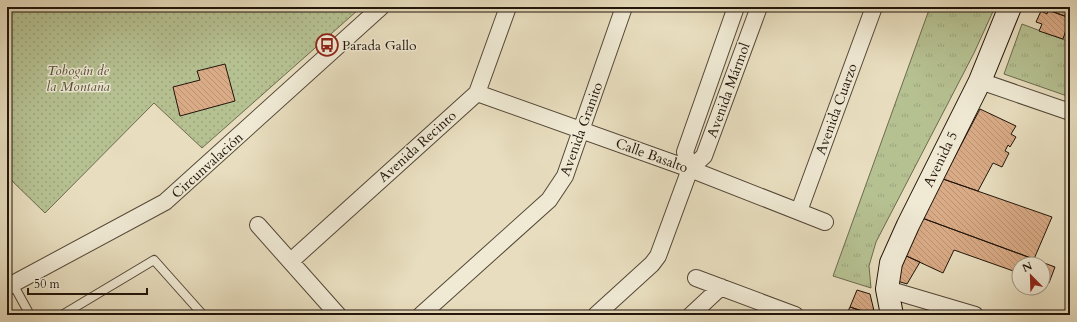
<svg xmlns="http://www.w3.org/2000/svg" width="1077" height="322" font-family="Cardo,serif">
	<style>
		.grass { fill: url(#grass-tufts); stroke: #6c6b4e }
		.park { fill: url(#park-dots); stroke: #6c6b4e }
		.building { fill: url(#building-back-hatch); stroke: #21150a }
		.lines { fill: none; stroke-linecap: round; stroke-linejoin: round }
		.lane-casing { stroke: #534737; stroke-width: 10 }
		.street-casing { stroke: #534737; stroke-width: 18 }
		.secondary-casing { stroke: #21150a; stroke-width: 24 }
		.lane { stroke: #f0ead5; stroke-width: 8 }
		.street { stroke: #f0ead5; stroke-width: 16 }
		.secondary { stroke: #f0ead5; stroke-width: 22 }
		.labels { text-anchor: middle; stroke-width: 3; stroke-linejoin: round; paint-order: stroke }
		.poi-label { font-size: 14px; fill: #21150a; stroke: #f0ead5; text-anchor: start }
		.park-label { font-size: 14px; font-style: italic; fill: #55513a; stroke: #f0ead5 }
		.street-label { font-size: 14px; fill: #21150a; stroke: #f0ead5 }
	</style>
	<defs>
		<pattern id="grass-tufts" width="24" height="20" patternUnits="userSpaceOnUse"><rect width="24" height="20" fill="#b6c192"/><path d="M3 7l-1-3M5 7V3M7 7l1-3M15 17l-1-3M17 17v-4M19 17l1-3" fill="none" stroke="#9ca57d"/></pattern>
		<pattern id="park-dots" width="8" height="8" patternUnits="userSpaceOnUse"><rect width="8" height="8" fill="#b6c192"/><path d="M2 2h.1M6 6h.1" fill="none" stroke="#9ca57d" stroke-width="1.8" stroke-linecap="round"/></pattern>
		<pattern id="building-back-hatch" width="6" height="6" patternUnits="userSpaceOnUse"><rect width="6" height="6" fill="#d9ab86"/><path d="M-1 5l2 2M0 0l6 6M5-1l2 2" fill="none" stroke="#ba9272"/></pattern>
	</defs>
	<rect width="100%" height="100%" fill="#e8debf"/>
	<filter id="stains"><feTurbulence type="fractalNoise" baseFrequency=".005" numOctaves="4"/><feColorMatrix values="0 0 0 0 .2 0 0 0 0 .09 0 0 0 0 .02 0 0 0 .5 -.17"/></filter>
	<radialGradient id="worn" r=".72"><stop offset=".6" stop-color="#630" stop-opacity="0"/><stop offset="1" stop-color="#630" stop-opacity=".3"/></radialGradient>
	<path class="grass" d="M930,7h65l-21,46 -98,189 -7,24 2,22 -38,-12z
		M1022,24l48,18v55l-66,-23z"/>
	<path class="park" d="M7,7h349l2,3 -156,138 -48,-45 -109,110 -38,-37z"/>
	<path class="building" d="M1049,7h21v11l-22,-8z
		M1048,10l22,8 -7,21 -24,-8 3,-7 -6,-2 5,-11 6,3z
		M225,64l10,37 -55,15 -7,-29 27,-7 -3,-9z
		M980,109l36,17 -5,8 5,3 -6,10 -2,-2 -3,6 4,2 -7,14 -9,-4 -15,28 -35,-12z
		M943,179l109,38 -18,42 -112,-41z
		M922,218l133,49 -6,16 -6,-2v-17h-24v9l-65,-23 -11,23 -41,-19z
		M902,254l18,8 -13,22 -13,-4z
		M857,290l13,4 5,21 -25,-8z
		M850,307l24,8h-28z"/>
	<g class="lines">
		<g class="lane-casing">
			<path id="lane" d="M13,284l17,31
				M62,315l92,-55 49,55"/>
		</g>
		<g class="street-casing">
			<path id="street" d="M980,81l90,31
				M477,93l213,76 135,53
				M690,169l-5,-17 51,-145
				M799,211l75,-204
				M258,225l80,90
				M291,261l186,-168 31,-86
				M696,278l99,37
				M7,287l158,-85 216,-195
				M887,289l88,26
				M421,315l128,-115 16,-24 59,-169
				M596,315l56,-51 6,-8 32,-87 14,-13 55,-149
				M691,315l30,-28"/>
		</g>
		<g class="secondary-casing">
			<path id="secondary" d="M892,315l-5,-26 4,-26 17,-38 72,-144 30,-74"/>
		</g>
		<use href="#lane" class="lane"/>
		<use href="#street" class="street"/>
		<use href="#secondary" class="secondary"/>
	</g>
	<defs>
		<g id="bus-ring" transform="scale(1.15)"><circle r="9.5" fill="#f0ead5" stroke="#8f2418" stroke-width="1.5"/><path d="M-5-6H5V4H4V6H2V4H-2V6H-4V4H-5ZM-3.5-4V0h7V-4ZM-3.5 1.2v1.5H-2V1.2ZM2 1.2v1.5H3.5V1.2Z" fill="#8f2418"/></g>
	</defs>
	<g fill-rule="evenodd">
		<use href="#bus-ring" x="327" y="45"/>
	</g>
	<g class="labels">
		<g class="poi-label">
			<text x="342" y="50">Parada Gallo</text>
		</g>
		<g class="park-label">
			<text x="78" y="75">Tobogán de<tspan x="78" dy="16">la Montaña</tspan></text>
		</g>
		<g class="street-label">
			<text transform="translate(728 90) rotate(-70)" y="5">Avenida Mármol</text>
			<text transform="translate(836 109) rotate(-70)" y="5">Avenida Cuarzo</text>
			<text transform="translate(581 129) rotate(-70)" y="5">Avenida Granito</text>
			<text transform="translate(417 146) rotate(-42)" y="5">Avenida Recinto</text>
			<text transform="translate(652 155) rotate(20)" y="5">Calle Basalto</text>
			<text transform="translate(940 159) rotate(-64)" y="5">Avenida 5</text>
			<text transform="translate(207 165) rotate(-42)" y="5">Circunvalación</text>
		</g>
	</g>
	<rect width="1077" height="322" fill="none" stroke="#e8debf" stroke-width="24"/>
	<rect x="8" y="8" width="1061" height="306" fill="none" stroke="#21150a" stroke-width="2"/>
	<rect x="12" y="12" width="1053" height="298" fill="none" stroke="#21150a"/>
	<g transform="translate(1031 276) rotate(337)"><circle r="19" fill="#f0ead5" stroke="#9d9584"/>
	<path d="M0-3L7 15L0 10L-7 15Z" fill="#8f2418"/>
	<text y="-6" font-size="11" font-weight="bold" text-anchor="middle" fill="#21150a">N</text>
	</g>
	<path d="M28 288v6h119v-6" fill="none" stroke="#21150a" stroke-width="2"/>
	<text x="34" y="288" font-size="12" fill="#21150a" stroke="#f0ead5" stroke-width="3" paint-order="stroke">50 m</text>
	<rect width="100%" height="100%" filter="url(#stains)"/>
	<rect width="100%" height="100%" fill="url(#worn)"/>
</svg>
